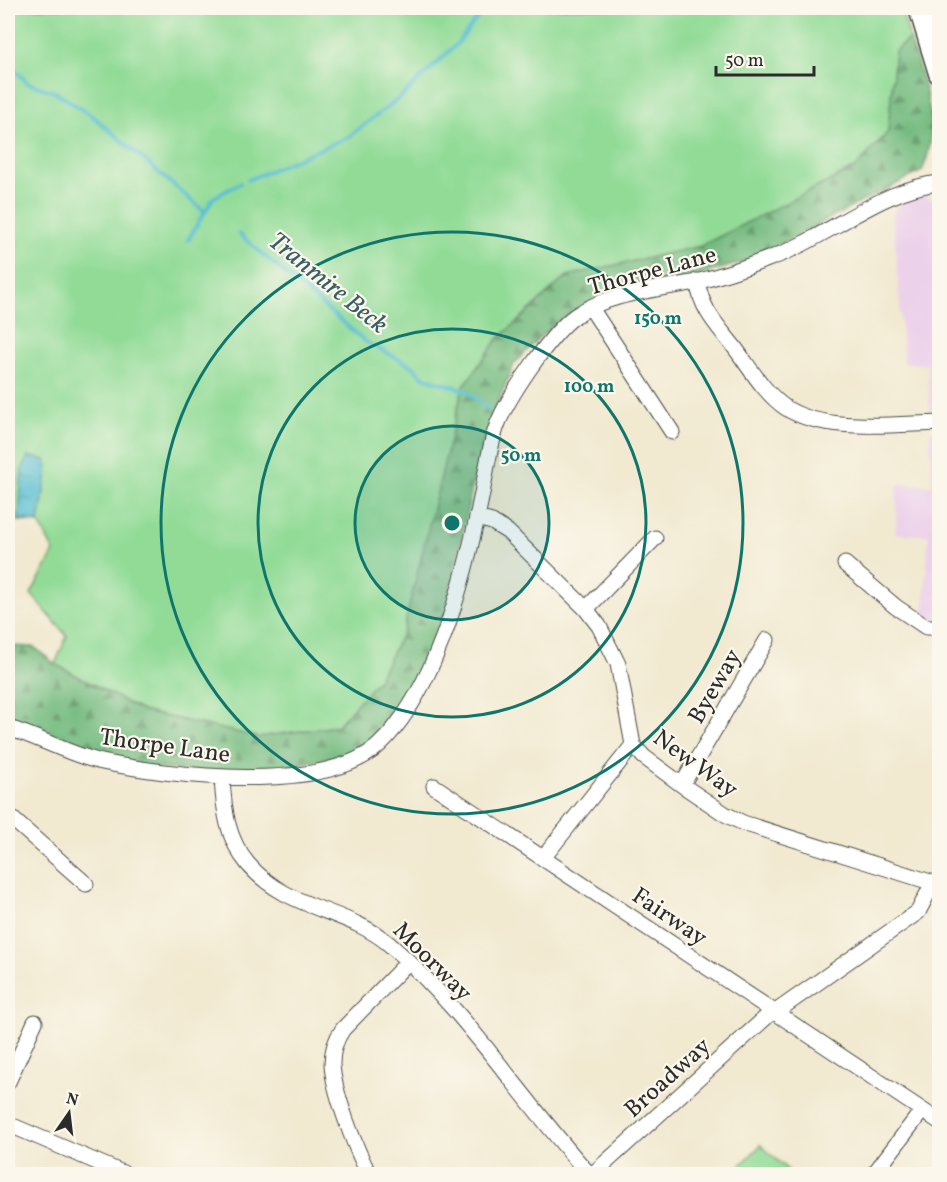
<svg xmlns="http://www.w3.org/2000/svg" width="947" height="1182" font-family="Vollkorn,serif">
	<style>
		.built { fill: #ecd1ea }
		.green { fill: #92db97; stroke: #5e8361; stroke-width: 1.5 }
		.forest { fill: url(#forest-firs); stroke: #507356; stroke-width: 1.5 }
		.water { fill: url(#water-ripples); stroke: #40747e; stroke-width: 1.5 }
		.lines { fill: none; stroke-linecap: round; stroke-linejoin: round }
		.stream { stroke: #54bdd1; stroke-width: 4 }
		.street-casing { stroke: #494844; stroke-width: 17 }
		.primary-casing { stroke: #494844; stroke-width: 25 }
		.street { stroke: #fff; stroke-width: 15 }
		.primary { stroke: #fff; stroke-width: 22 }
		.ring { fill: none; stroke: #0f766e; stroke-width: 3 }
		.labels { text-anchor: middle; stroke-width: 4.5; stroke-linejoin: round; paint-order: stroke }
		.street-label { font-size: 24px; fill: #2b2b2b; stroke: #fbf7ec }
		.water-label { font-size: 26px; font-style: italic; fill: #395e65; stroke: #fbf7ec }
		.centre { fill: #0f766e; stroke: #fbf7ec; stroke-width: 3 }
		.ring-label { font-size: 18px; text-anchor: middle; font-weight: bold; fill: #0f766e; stroke: #fbf7ec; stroke-width: 4.5; stroke-linejoin: round; paint-order: stroke }
	</style>
	<defs>
		<pattern id="forest-firs" width="22" height="20" patternUnits="userSpaceOnUse" patternTransform="scale(1.5)"><rect width="22" height="20" fill="#75bb80"/><path d="M5 1l3.5 6h-7zM16 11l3.5 6h-7z" fill="#609869"/></pattern>
		<pattern id="water-ripples" width="26" height="14" patternUnits="userSpaceOnUse" patternTransform="scale(1.5)"><rect width="26" height="14" fill="#54bdd1"/><path d="M2 4q2-2 4 0t4 0M15 11q2-2 4 0t4 0" fill="none" stroke="#469aaa"/></pattern>
	</defs>
	<rect width="100%" height="100%" fill="#fbf7ec"/>
	<filter id="ink" filterUnits="userSpaceOnUse"><feTurbulence type="fractalNoise" baseFrequency=".0167" numOctaves="2"/><feDisplacementMap in="SourceGraphic" scale="12" xChannelSelector="R" yChannelSelector="G"/><feConvolveMatrix kernelMatrix="1 2 1 2 8 2 1 2 1" color-interpolation-filters="sRGB"/></filter>
	<filter id="wash" filterUnits="userSpaceOnUse"><feTurbulence type="fractalNoise" baseFrequency=".008" numOctaves="4" result="noise"/><feDisplacementMap in="SourceGraphic" scale="24" xChannelSelector="R" yChannelSelector="G"/><feGaussianBlur stdDeviation="1.35" result="paint"/><feColorMatrix in="noise" values="0 0 0 0 0 0 0 0 0 0 0 0 0 0 0 0 0 1.4 0 .05"/><feComposite in="paint" operator="in"/></filter>
	<g filter="url(#wash)">
		<rect width="100%" height="100%" fill="#f1e9d0"/>
		<path class="built" d="M921,195l18,6v209l-9,1 -3,-46 -23,-3 -11,-147 7,-14z
			M930,432h9v201h-17l7,-98 -33,-1 1,-50 35,1z"/>
		<path class="green" d="M8,8h892l10,30 -15,13 -7,82 -33,35 -154,78 -134,30 -70,64 -34,47 -60,245 -25,48 -41,46 -79,11 -116,-26 -87,-47 12,-28 -36,-42 23,-42 -15,-29 -31,-3z
			M761,1145l31,29h-60z"/>
		<path class="forest" d="M910,38c13,47 33,87 12,133l-175,90 -179,53 -28,23 -26,27 -24,57 -17,62 -33,153 -22,47 -33,50 -35,20 -73,16 -56,4 -104,-8 -109,-42v-77l26,1 21,17 87,47 116,26 79,-11 41,-46 25,-48 60,-245 34,-47 70,-64 134,-30 154,-78 33,-36 7,-81z"/>
		<path class="water" d="M28,456l17,4 3,6 -9,57 -20,-4 3,-48z"/>
		<g class="lines">
			<path class="stream" d="M8,63l20,20 29,10 38,25 110,94
				M248,180l100,-43 54,-41 55,-52 28,-36
				M239,234l127,108 46,24 11,11 42,13 24,19
				M188,240l25,-42 27,-15"/>
		</g>
	</g>
	<g filter="url(#ink)">
		<g class="lines">
			<g class="street-casing">
				<path id="street" d="M697,281c5,30 20,44 38,67 15,20 30,46 51,60 39,25 108,16 154,15
					M591,308l81,124
					M477,518l15,4 16,10 78,77 13,17 19,38 15,81 11,12 38,28 43,29 18,9 197,62
					M845,564l51,43 30,20h14
					M586,609l69,-71
					M8,728c32,9 61,27 94,34 68,14 223,33 277,-17 56,-53 86,-168 101,-242 6,-26 8,-55 18,-80 11,-27 53,-90 77,-107 33,-23 82,-26 121,-34 24,-6 48,-14 72,-23 58,-20 113,-71 172,-76
					M222,779c2,31 5,60 26,85 39,46 100,45 141,80 76,65 133,156 200,230
					M682,785l85,-145
					M434,786l339,225
					M8,815l78,69
					M543,858l90,-113
					M776,1013l164,109
					M8,1082l27,-60
					M8,1124l117,50
					M369,1174c-13,-24 -36,-83 -37,-110 0,-13 3,-24 11,-35l65,-67
					M593,1174l180,-163h4l141,-99 15,-29
					M874,1174l47,-62"/>
			</g>
			<g class="primary-casing">
				<path id="primary" d="M920,8l20,65"/>
			</g>
			<use href="#street" class="street"/>
			<use href="#primary" class="primary"/>
		</g>
	</g>
	<circle cx="452" cy="523" r="97" fill="#0f766e" fill-opacity=".12"/>
	<g class="ring">
		<circle cx="452" cy="523" r="97"/>
		<circle cx="452" cy="523" r="194"/>
		<circle cx="452" cy="523" r="291"/>
	</g>
	<g class="labels">
		<g class="street-label">
			<text transform="translate(652 270) rotate(-15)" y="8">Thorpe Lane</text>
			<text transform="translate(714 686) rotate(-60)" y="8">Byeway</text>
			<text transform="translate(165 745) rotate(8)" y="8">Thorpe Lane</text>
			<text transform="translate(696 763) rotate(36)" y="8">New Way</text>
			<text transform="translate(670 916) rotate(34)" y="8">Fairway</text>
			<text transform="translate(433 961) rotate(45)" y="8">Moorway</text>
			<text transform="translate(667 1077) rotate(-42)" y="8">Broadway</text>
		</g>
		<g class="water-label">
			<text transform="translate(329 282) rotate(39)" y="9">Tranmire Beck</text>
		</g>
	</g>
	<circle cx="452" cy="523" r="9" class="centre"/>
	<g class="ring-label">
		<text x="658" y="324">150 m</text>
		<text x="589" y="392">100 m</text>
		<text x="521" y="461">50 m</text>
	</g>
	<rect width="947" height="1182" fill="none" stroke="#fbf7ec" stroke-width="30"/>
	<g transform="translate(69 1113) rotate(14)" stroke="#fbf7ec" stroke-width="4.5" paint-order="stroke">
	<path d="M0-4.5L10 22L0 15L-10 22Z" fill="#2b2b2b"/>
	<text y="-9" font-size="16" font-weight="bold" text-anchor="middle" fill="#2b2b2b">N</text>
	</g>
	<path d="M716 66v9h98v-9" fill="none" stroke="#2b2b2b" stroke-width="3"/>
	<text x="725" y="66" font-size="18" fill="#2b2b2b" stroke="#fbf7ec" stroke-width="4.5" paint-order="stroke">50 m</text>
</svg>
